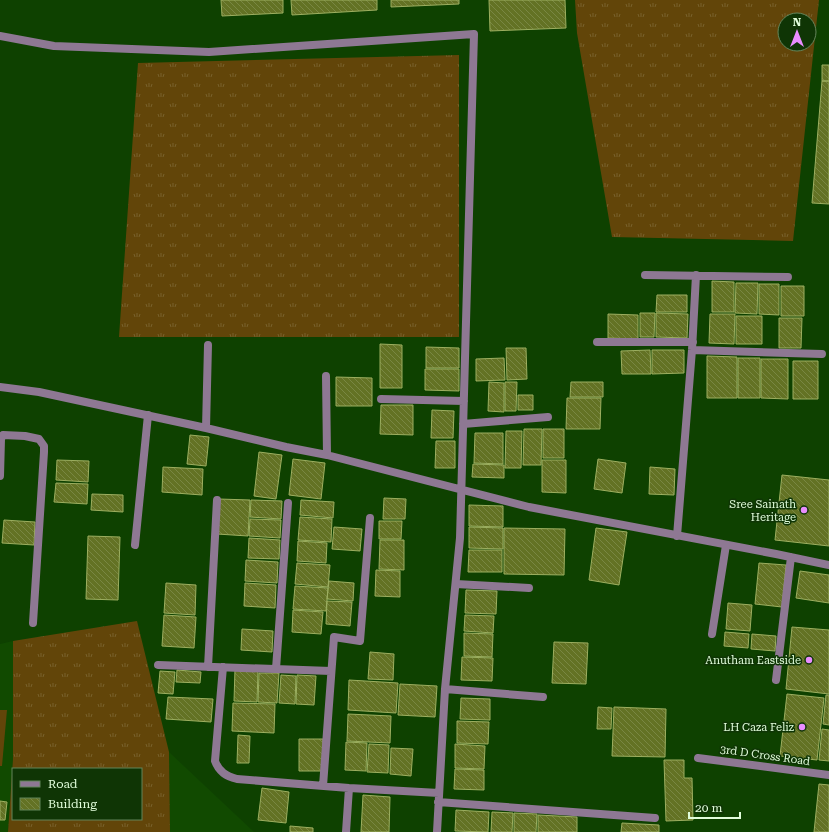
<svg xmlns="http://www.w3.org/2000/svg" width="829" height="832" font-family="'Roboto Serif',serif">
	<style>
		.built { fill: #114a00 }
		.grass { fill: url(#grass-tufts); fill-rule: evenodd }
		.pitch { fill: #624509 }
		.building { fill: url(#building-back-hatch); stroke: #9daf60 }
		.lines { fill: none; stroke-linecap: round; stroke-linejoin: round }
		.minor { stroke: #8e7893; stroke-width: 8 }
		.poi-dot { fill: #e98dfe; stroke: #0f3505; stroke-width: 1.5 }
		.labels { text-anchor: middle; stroke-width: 3; stroke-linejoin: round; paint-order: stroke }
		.poi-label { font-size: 11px; fill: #e1fddb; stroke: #0f3505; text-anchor: end }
		.street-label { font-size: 11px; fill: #e1fddb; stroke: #0f3505 }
	</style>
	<defs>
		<pattern id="grass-tufts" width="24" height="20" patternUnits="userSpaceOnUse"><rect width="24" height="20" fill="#624509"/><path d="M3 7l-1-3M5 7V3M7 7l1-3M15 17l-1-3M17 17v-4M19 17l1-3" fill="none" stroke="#78612c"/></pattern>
		<pattern id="building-back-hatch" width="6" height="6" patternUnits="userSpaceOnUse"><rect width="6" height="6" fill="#637224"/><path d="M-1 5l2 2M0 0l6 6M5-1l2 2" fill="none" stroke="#798743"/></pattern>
	</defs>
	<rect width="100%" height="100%" fill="#0e4100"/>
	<path class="built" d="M13,641v118l-5,73h-8v-188z
		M169,752l85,80h-84z"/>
	<path class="grass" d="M575,0h244l-26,241 -181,-4 -35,-204zM785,20h24v24h-24z
		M459,55v282h-340l19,-274z
		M137,621l32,131 1,80h-162l5,-73v-118zM13,769h128v50h-128z"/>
	<path class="pitch" d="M0,710h7l-5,56h-2z"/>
	<path class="building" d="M221,0h62v13l-61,3z
		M291,0h86v10l-85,5z
		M391,0h68v4l-68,3z
		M489,0h76l1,28 -76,3z
		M822,65h7v16h-7z
		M822,81h7v123l-17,-1z
		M712,281l22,1v30h-22z
		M736,283h22l-1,31 -22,-1z
		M759,284h20v31l-20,-1z
		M781,286h23v30h-23z
		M657,295h30v17h-31z
		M640,313h15l-1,24h-14z
		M656,313l32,1 -1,24 -31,-1z
		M608,314l30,1v24l-30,-1z
		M710,314h25l-1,30 -25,-1z
		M736,316h26v28h-26z
		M779,318h23l-1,30h-22z
		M380,344l22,1v43h-22z
		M426,347l33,1v20h-33z
		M506,348h20l1,31 -20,1z
		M650,350l1,24h-29l-1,-23z
		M652,350h32v23l-32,1z
		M707,356l30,1v41h-30z
		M504,358l1,22 -29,1v-22z
		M738,358h22v40h-22z
		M761,359h27v40l-27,-1z
		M793,361h25v38h-25z
		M425,369h34v22l-34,-1z
		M336,377l36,1v28h-36z
		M489,382l15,1v29l-16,-1z
		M505,382h12l-1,29h-11z
		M571,382h32v15h-33z
		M518,395h15v15h-15z
		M567,398h34l-1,31h-34z
		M381,405h32v30l-33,-1z
		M432,410l22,1 -1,27h-22z
		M524,429h18l-1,36h-18z
		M543,429h21v29h-21z
		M506,431h16l-1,37h-16z
		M475,433h28v31l-29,-1z
		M190,435l19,2 -3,29 -19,-2z
		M436,441h19v27h-20z
		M259,452l23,3 -6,44 -22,-3z
		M293,459l32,4 -4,36 -32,-4z
		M598,459l28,4 -4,30 -28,-4z
		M57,460l32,1 -1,21 -32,-2z
		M542,460h24v33l-24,-1z
		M473,464l31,1v13l-32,-1z
		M163,467l40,2 -1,26 -40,-3z
		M650,467l25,2 -1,26 -25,-1z
		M782,475l47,5v66l-54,-6z
		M56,483l32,1 -1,20 -33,-2z
		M92,494l31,1v17l-32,-2z
		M384,498l22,1 -1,20h-22z
		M219,499l31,1 -2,36 -31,-2z
		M251,500l31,1 -1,18 -31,-2z
		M301,500l33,2 -1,16 -33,-3z
		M469,505l34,1v21l-34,-1z
		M300,517l32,2 -1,23 -33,-2z
		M250,519l31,1 -1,18 -31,-2z
		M4,520l31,2 -1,23 -32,-2z
		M379,521h23l-1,18h-22z
		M334,527l28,2 -2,22 -28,-2z
		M469,527l34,1v21l-34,-1z
		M504,528l61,1 -1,46 -60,-1z
		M596,528l31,4 -8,53 -30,-5z
		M88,536l32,1 -2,63 -32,-1z
		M249,538l31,2 -1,19 -31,-1z
		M380,540h24v30l-25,-1z
		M298,541l29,2 -1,20 -29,-2z
		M469,550h33v22h-34z
		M246,560l32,2 -1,21 -32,-2z
		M297,563l33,2 -2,22 -33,-3z
		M759,563l27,2 -4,42 -27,-3z
		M376,570l24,1v26l-25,-1z
		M800,571l29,4v28l-33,-5z
		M329,581l25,2 -1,18 -26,-2z
		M166,583l30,2 -1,30 -31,-2z
		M245,583l31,2 -1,23 -31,-2z
		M295,586l33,2 -2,23 -33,-2z
		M466,590l31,1 -1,23 -31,-1z
		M327,601l25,1 -2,24 -24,-2z
		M728,603l24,2 -2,26 -24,-2z
		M293,610l30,2 -2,22 -29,-2z
		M164,615l32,2 -2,31 -32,-2z
		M465,615l29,1 -1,17 -29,-2z
		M792,627l37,3v64l-43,-5z
		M242,629l31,2 -1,21 -31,-2z
		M725,632l24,2 -1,14 -24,-2z
		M464,633l29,1 -1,23 -28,-1z
		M752,634l24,2 -1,15 -24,-2z
		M554,642l34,1 -2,41 -34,-1z
		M370,652l24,2 -1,26 -25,-1z
		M462,657l31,1 -1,23 -31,-1z
		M235,669l23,2 -1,31 -23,-1z
		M177,670l24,2 -1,11 -24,-1z
		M160,671l15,1 -2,22 -15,-1z
		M259,673h20l-2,30 -19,-1z
		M281,675l15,1 -1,28 -16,-1z
		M297,675l19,1 -2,29 -18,-1z
		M349,680l49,3 -2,30 -48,-3z
		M400,684l37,2 -2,31 -37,-2z
		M787,694l37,4 -7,62 -37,-4z
		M826,695h3v30l-6,-1z
		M168,697l45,2 -2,23 -45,-3z
		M461,698l29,1v21l-30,-1z
		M233,703l42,1 -1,29 -42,-2z
		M598,707l14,1 -1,21h-14z
		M614,707l52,2 -1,48 -53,-1z
		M348,714l43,2 -1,27 -43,-2z
		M457,721l32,1 -1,22 -31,-1z
		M822,729l7,1v31l-10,-1z
		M238,735l12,1 -1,27h-12z
		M299,739h24l-1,32h-23z
		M346,742l21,1 -1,28 -21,-1z
		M369,744l20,1 -1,28 -21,-1z
		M455,744l30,2 -1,23 -29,-1z
		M391,748l22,1 -2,27 -21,-2z
		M664,760h20v18h8l1,42 -27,1z
		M455,769l29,1v20l-30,-1z
		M819,784l10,1v47h-15z
		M262,788l27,4 -3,31 -28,-3z
		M363,795l27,2 -1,35h-28z
		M0,801l7,1 -2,18h-5z
		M456,810l33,2 -1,20 -33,-1z
		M492,812l21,1 -1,19h-21z
		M514,813l23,1 -1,18h-22z
		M538,815l39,2v15h-39z
		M622,823l37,2v7h-38z
		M290,826l23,2v4h-23z"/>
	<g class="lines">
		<path class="minor" d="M0,36l54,10 155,6 265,-18 -14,504 -15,151 -8,143
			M645,275l143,2
			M597,342h96
			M692,350l130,4
			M326,376l1,79
			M0,387l39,5 167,36 80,19 41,8 202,52 247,47 53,11
			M381,399l83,2
			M463,424l85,-7
			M206,428l2,-83
			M0,476l1,-37 2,-4 22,1 14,3 5,7v6l-11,171
			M677,536l15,-186 4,-75
			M135,545l13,-130
			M456,584l73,4
			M712,634l14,-89
			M158,665l173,6
			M208,667l9,-167
			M223,667l-8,94c4,11 11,15 22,18l112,9 90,5
			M276,669l12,-166
			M776,680l15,-123
			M445,689l98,8
			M698,758l131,17
			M323,786l11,-149 26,4 10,-123
			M438,802l217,16
			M346,832l3,-44"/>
	</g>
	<g class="poi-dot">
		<circle cx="804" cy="510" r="4"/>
		<circle cx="809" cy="660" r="4"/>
		<circle cx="802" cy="727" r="4"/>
	</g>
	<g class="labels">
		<g class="poi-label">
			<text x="796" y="508">Sree Sainath<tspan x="796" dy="13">Heritage</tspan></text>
			<text x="801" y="664">Anutham Eastside</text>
			<text x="794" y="731">LH Caza Feliz</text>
		</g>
		<g class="street-label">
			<text transform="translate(765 755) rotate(8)" y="4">3rd D Cross Road</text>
		</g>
	</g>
	<rect x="12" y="768" width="130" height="52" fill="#0f3505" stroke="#63855b"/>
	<rect x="20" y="781" width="20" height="6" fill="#8e7893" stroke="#63855b"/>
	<text x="48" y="788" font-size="12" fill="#e1fddb">Road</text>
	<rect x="20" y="798" width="20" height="12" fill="url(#building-back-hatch)" stroke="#63855b"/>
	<text x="48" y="808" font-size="12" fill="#e1fddb">Building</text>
	<g transform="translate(797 32)"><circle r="19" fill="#0f3505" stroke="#63855b"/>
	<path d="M0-3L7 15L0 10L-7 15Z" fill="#e98dfe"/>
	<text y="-6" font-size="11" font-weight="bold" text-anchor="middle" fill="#e1fddb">N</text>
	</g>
	<path d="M689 812v6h51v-6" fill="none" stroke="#e1fddb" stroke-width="2"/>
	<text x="695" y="812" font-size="12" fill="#e1fddb" stroke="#0f3505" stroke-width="3" paint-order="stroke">20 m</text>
</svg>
